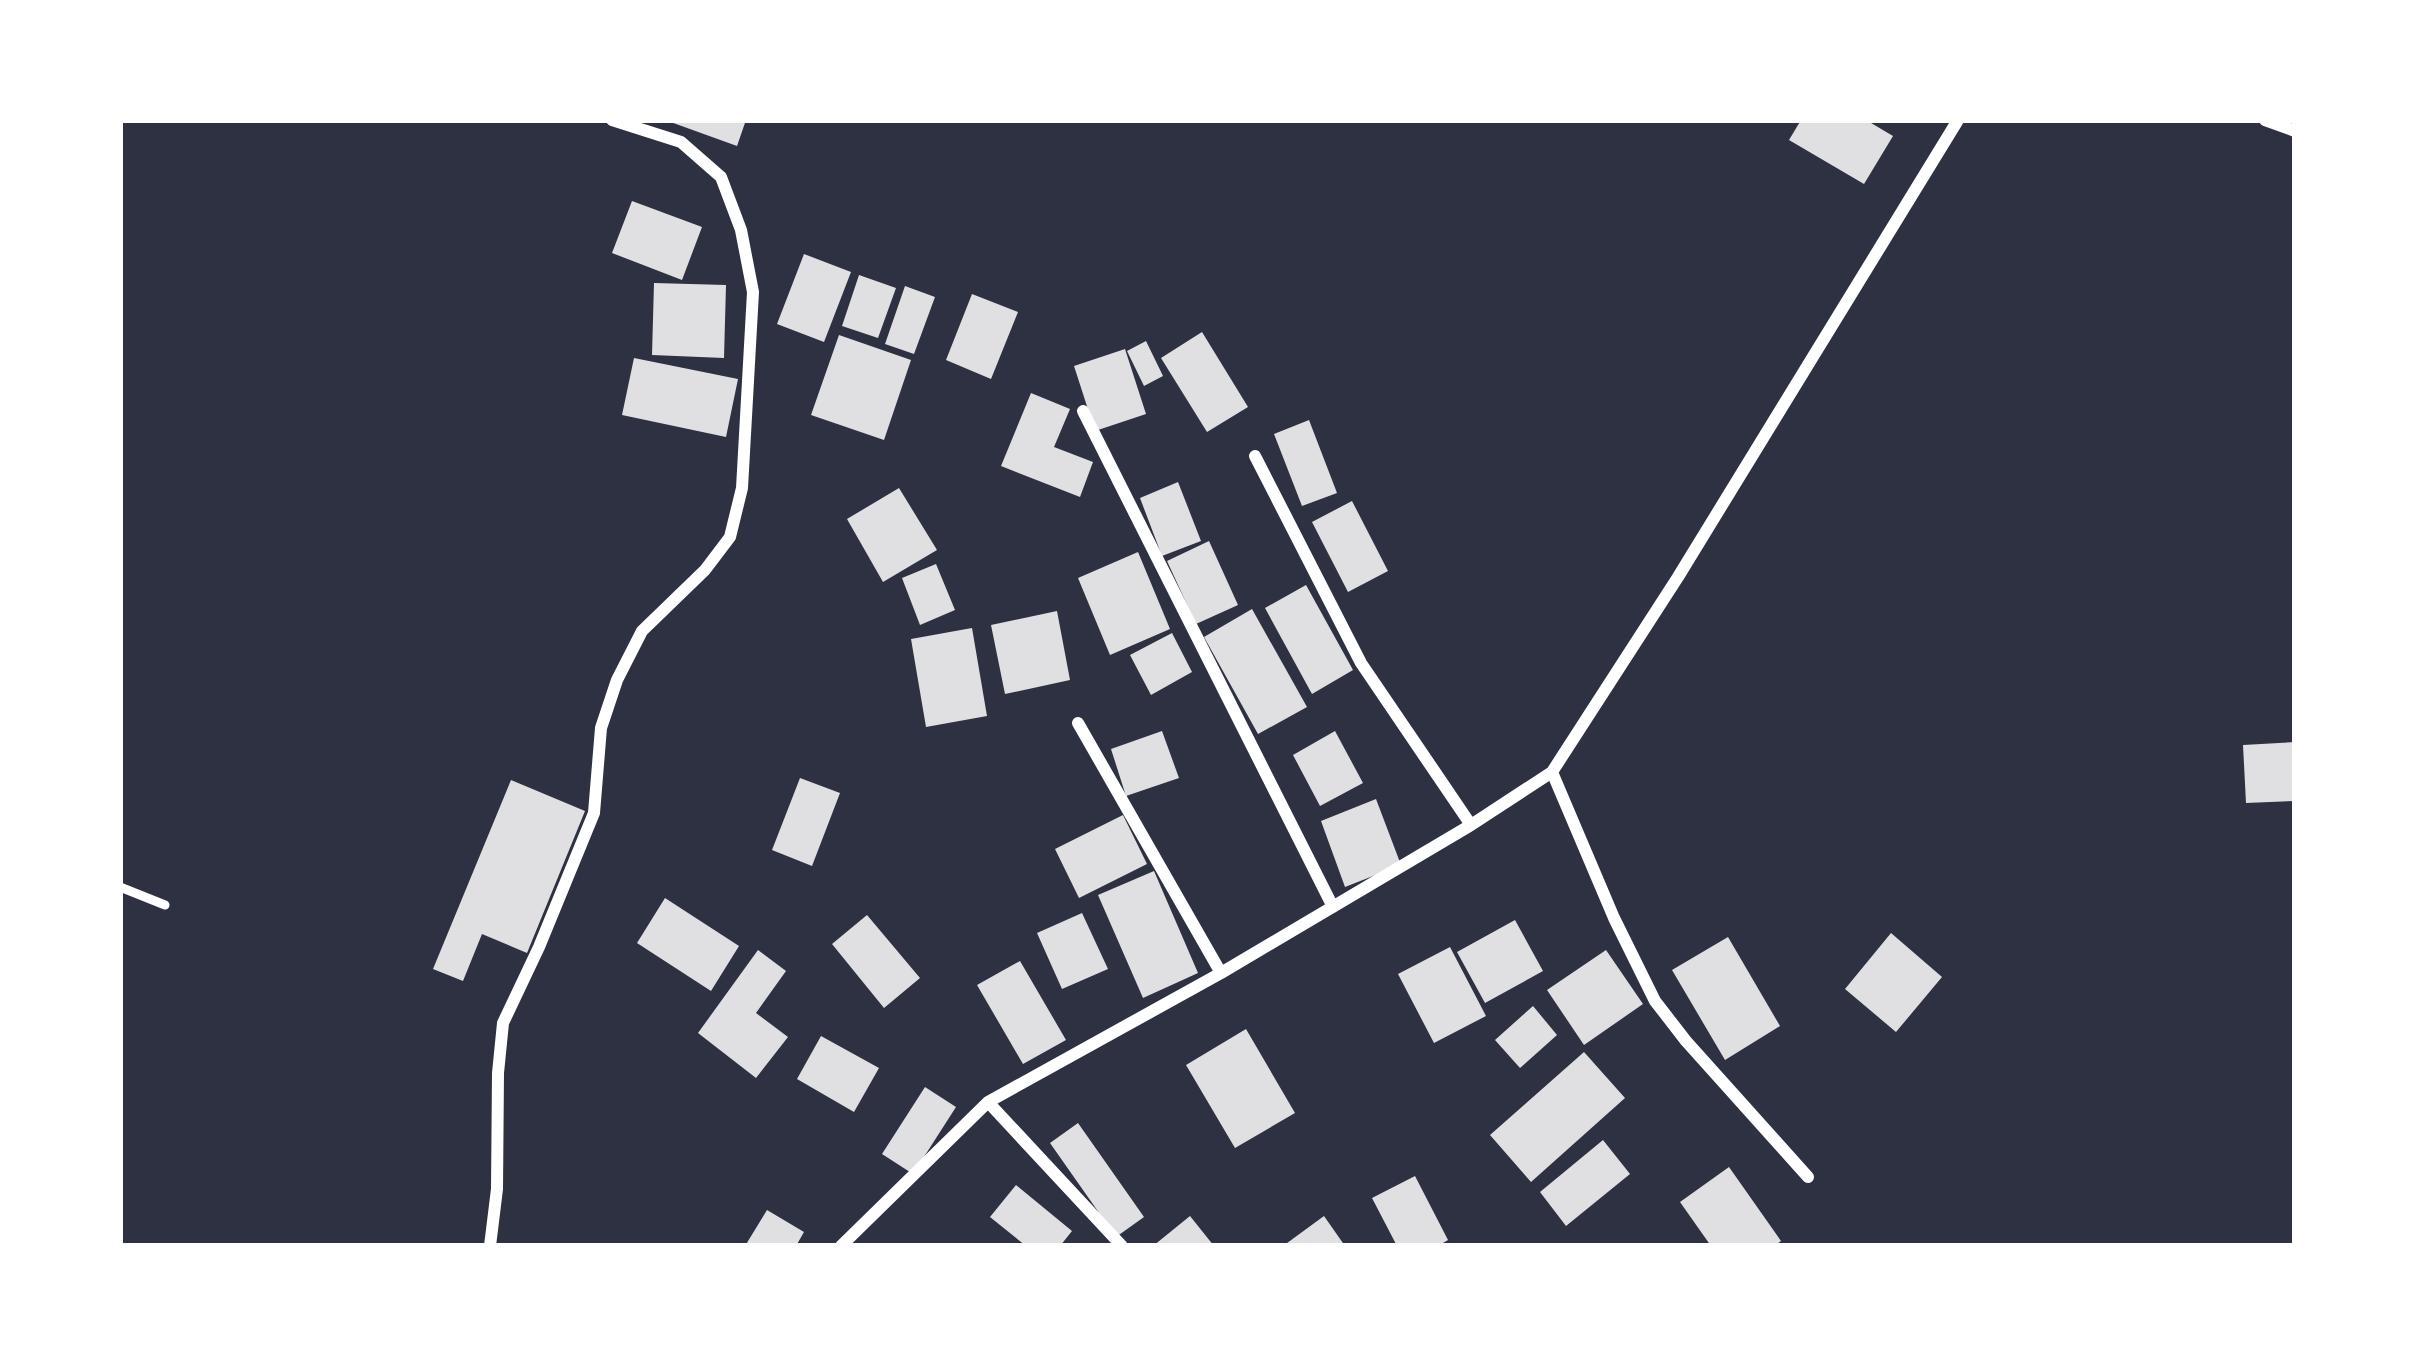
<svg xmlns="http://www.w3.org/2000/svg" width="2415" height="1366" font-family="Poppins,sans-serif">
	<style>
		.building { fill: #e0e0e3 }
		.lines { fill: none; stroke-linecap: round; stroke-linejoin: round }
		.service { stroke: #fff; stroke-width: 9 }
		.minor { stroke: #fff; stroke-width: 12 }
	</style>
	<rect width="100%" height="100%" fill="#2d3142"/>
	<path class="building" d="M665,120h81l-9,26z
		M1801,120h65l27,16 -29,48 -75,-44z
		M632,201l70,26 -20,53 -70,-27z
		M804,254l47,18 -27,70 -47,-18z
		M859,275l37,13 -18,50 -36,-12z
		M654,283l72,2 -2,73 -72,-3z
		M905,286l30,11 -21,57 -29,-10z
		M972,294l46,18 -27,67 -45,-19z
		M1202,332l46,75 -41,25 -46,-74z
		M839,335l72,25 -27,80 -73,-25z
		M1146,341l17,35 -19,10 -17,-35z
		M1125,349l21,65 -51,17 -21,-65z
		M634,358l104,21 -12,58 -104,-22z
		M1031,393l39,16 -16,38 39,15 -13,35 -79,-31z
		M1309,420l28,73 -35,13 -28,-72z
		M1178,482l23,59 -39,15 -22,-58z
		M899,488l38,62 -54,32 -36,-63z
		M1352,501l36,70 -40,21 -36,-70z
		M1209,541l29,64 -42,19 -29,-63z
		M1138,552l32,77 -60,26 -32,-77z
		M936,564l19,46 -35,15 -18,-47z
		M1306,585l47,85 -41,24 -47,-86z
		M1252,609l55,98 -49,27 -54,-97z
		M1057,611l13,69 -65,14 -14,-69z
		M972,628l15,88 -61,11 -15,-88z
		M1172,633l20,39 -41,23 -21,-40z
		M1162,731l17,47 -53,18 -15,-47z
		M1335,731l28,52 -43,23 -27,-51z
		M2295,742v59l-49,2 -3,-58z
		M800,778l40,15 -28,73 -40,-16z
		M511,780l74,31 -58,142 -45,-19 -19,47 -30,-12z
		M1376,799l25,66 -56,22 -24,-66z
		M1123,815l24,49 -68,34 -24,-49z
		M1154,871l44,102 -55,25 -45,-103z
		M665,898l74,48 -28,45 -74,-48z
		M1082,913l26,56 -46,20 -25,-56z
		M867,915l53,63 -36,30 -52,-64z
		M1515,920l28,51 -58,32 -28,-51z
		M1891,933l51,44 -46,55 -51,-43z
		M1728,937l52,89 -55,34 -53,-90z
		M1450,947l36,69 -52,27 -36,-69z
		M758,950l28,21 -30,42 32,24 -32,41 -58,-45z
		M1606,950l37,54 -59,41 -37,-55z
		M1020,961l46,79 -43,24 -46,-79z
		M1533,1006l24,29 -37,33 -25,-28z
		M1246,1029l49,84 -60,35 -49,-83z
		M821,1036l58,32 -25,44 -57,-33z
		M1584,1052l41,46 -94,84 -41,-47z
		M925,1087l31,20 -43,67 -31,-20z
		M1078,1123l66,94 -28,20 -66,-94z
		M1603,1140l27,34 -64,52 -26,-34z
		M1729,1167l52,74 -7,5h-63l-31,-44z
		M1415,1176l33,64 -10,6h-41l-25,-48z
		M1016,1185l56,46 -12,15h-34l-36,-29z
		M767,1210l37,22 -8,14h-51z
		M1190,1216l24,30h-61z
		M1324,1216l21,30h-62z"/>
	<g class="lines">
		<path class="service" d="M120,887l45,18"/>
		<path class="minor" d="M2265,120l30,11
			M1083,411l250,496
			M1255,456l106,207 110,162
			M1078,723l143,250
			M1552,772l62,146 41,83 31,40 122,136
			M988,1102l134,144
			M490,1246l7,-57 1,-116 5,-50 36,-76 55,-134 7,-85 16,-48 25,-49 63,-61 25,-33 12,-49 11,-196 -12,-62 -20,-53 -40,-35 -69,-22
			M841,1246l147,-144 233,-129 250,-148 81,-53 126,-195 280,-457"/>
	</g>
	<rect width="2415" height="1366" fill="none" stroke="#ffffff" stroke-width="246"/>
</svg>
